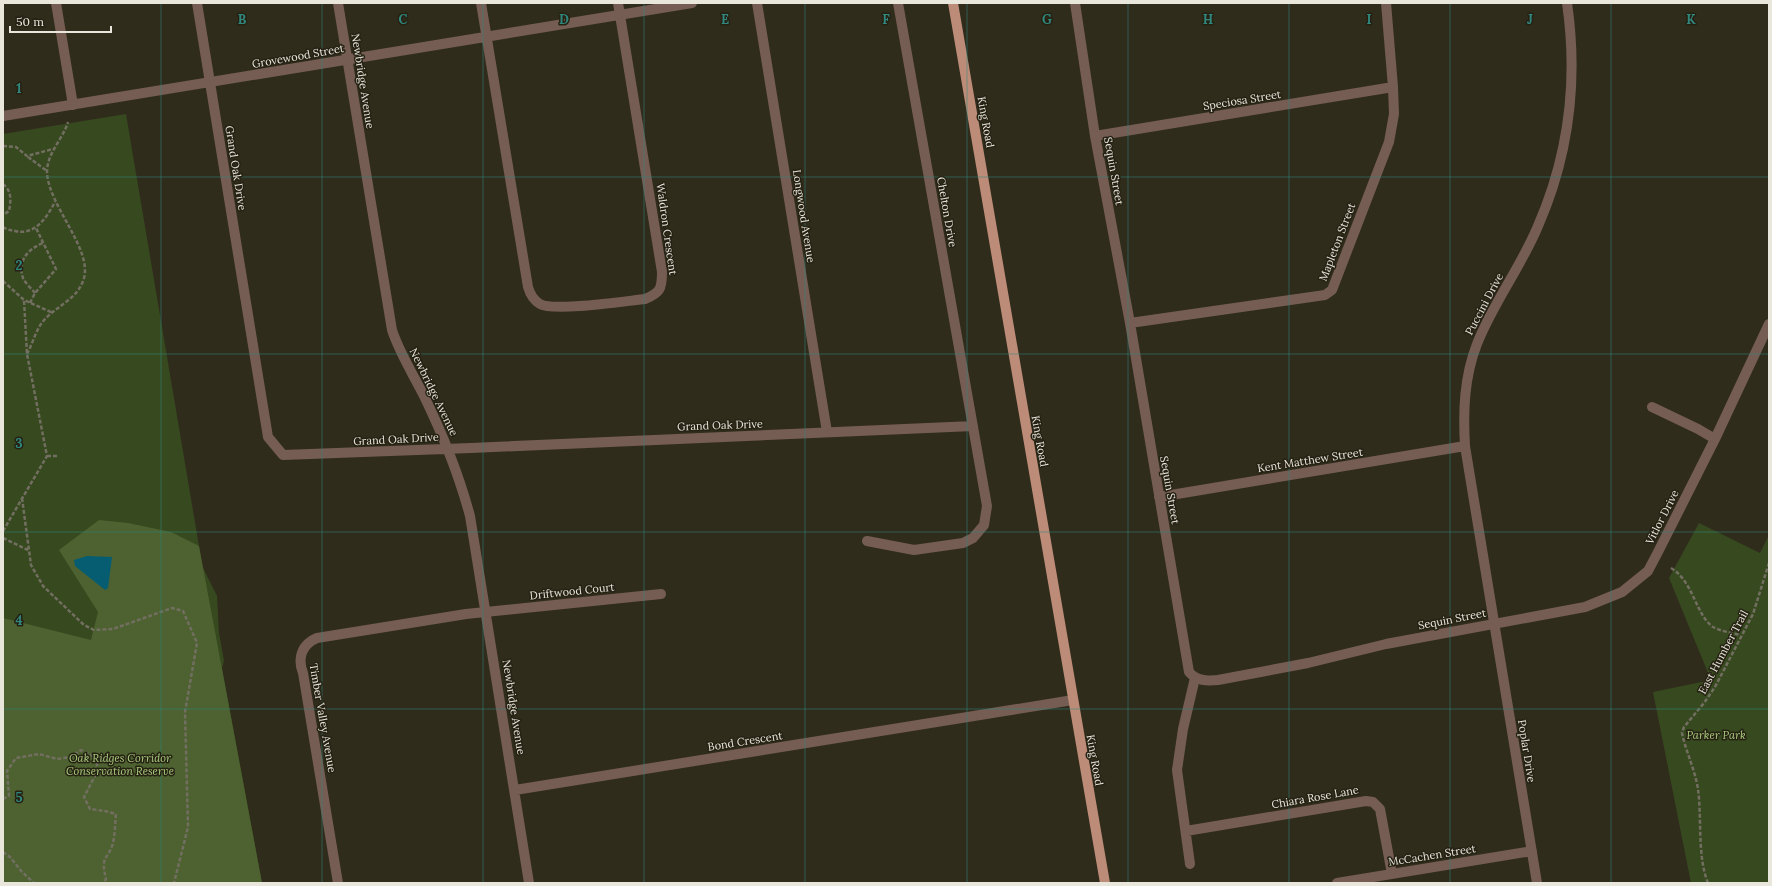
<svg xmlns="http://www.w3.org/2000/svg" width="1772" height="886" font-family="Lora,serif">
	<style>
		.green { fill: #37491f }
		.forest { fill: #4d6230 }
		.water { fill: #065d72 }
		.lines { fill: none; stroke-linecap: round; stroke-linejoin: round }
		.path { stroke: #726f61; stroke-width: 2.5; stroke-dasharray: 4 2; stroke-linecap: butt }
		.minor { stroke: #755d53; stroke-width: 10 }
		.major { stroke: #bd8c78; stroke-width: 10 }
		.grid { fill: none; stroke: #30877e; stroke-width: 1; stroke-opacity: 0.55 }
		.labels { text-anchor: middle; stroke-width: 3; stroke-linejoin: round; paint-order: stroke }
		.street-label { font-size: 11px; fill: #e9e6dc; stroke: #262213 }
		.park-label { font-size: 11px; font-style: italic; fill: #aacc7f; stroke: #262213 }
		.grid-label { font-size: 13px; text-anchor: middle; font-weight: bold; fill: #30877e; stroke: #262213; stroke-width: 3; stroke-linejoin: round; paint-order: stroke }
	</style>
	<rect width="100%" height="100%" fill="#302c1c"/>
	<path class="green" d="M126,114l73,432 3,20 15,30 2,37 5,28 -2,7 40,215h-259v-749z
		M1699,523l61,30 9,-18v348h-78l-38,-191 58,-12 -42,-102z"/>
	<path class="forest" d="M99,520l29,3 43,9 28,14 63,337h-259v-265l88,22 7,-28 -39,-62z"/>
	<path class="water" d="M87,556l25,1 -4,31 -3,2 -30,-24 -1,-6z"/>
	<g class="lines">
		<path class="path" d="M3,146l13,1 11,9 26,-7
			M28,157l19,14
			M3,184c9,7 8,17 6,27l-6,4
			M3,227c4,3 8,3 12,4 20,5 32,-14 40,-29
			M3,281l21,19 29,13
			M35,293c-3,-4 -10,-10 -12,-15 -6,-17 5,-29 20,-35
			M30,303l5,-10 21,-24 -20,-41
			M27,354c5,-9 8,-21 14,-30 12,-17 35,-23 42,-43 12,-30 -35,-75 -36,-109 0,-19 16,-33 21,-50
			M47,456h11
			M22,498l9,67 12,21 41,39 10,5 19,-1 59,-21 11,3 14,32 -12,69 3,115 -14,56
			M3,531l44,-75 -20,-102 -3,-54
			M3,538l25,12
			M1671,568c23,14 24,46 42,59 7,4 19,6 27,8
			M3,799l6,-3 -2,-25 9,-13 23,-4 18,5 14,-2 10,-7 16,8v14l-13,25 6,12 15,2 11,3c-1,10 -1,20 -3,29 -5,18 -13,11 -7,36l-3,4
			M3,852l7,5 12,15 12,11
			M1708,883c-11,-27 -6,-65 -10,-94 -3,-19 -12,-37 -16,-56l2,-6 20,-24 11,-16 38,-73 16,-51"/>
		<path class="minor" d="M56,3l17,102
			M197,3l71,434 15,18 188,-7 502,-22
			M338,3l54,327c8,24 21,44 32,66 19,39 35,79 46,120l59,367
			M481,3l47,284c2,7 5,13 12,17 13,8 86,-3 105,-5 15,-6 17,-10 17,-27l-44,-269
			M757,3l70,429
			M1075,3l20,133 35,187 59,349c8,9 17,9 29,8l90,-17 78,-19 199,-37 37,-15 26,-21 10,-19 57,-113 54,-115
			M3,116l689,-113
			M1095,136l298,-49
			M1130,323l195,-28 7,-5 57,-148 5,-28 -1,-27 -7,-84
			M1652,407l46,22 17,10
			M1159,497l306,-51
			M867,541l47,9 49,-7 10,-5 11,-13 3,-19 -89,-503
			M515,790l558,-90
			M1186,831l180,-30 7,1 7,7 12,65
			M1190,864l-13,-94 6,-41 12,-51
			M338,883l-35,-210c-6,-15 -1,-29 14,-35l149,-24 195,-20
			M1337,883l195,-32
			M1537,883l-72,-437c-2,-34 -1,-69 12,-102 16,-41 44,-77 61,-118 31,-71 40,-147 29,-223"/>
		<path class="major" d="M953,3l152,880"/>
	</g>
	<path class="grid" d="M161,3v880M322,3v880M483,3v880M644,3v880M805,3v880M967,3v880M1128,3v880M1289,3v880M1450,3v880M1611,3v880M3,177h1766M3,354h1766M3,532h1766M3,709h1766"/>
	<g class="labels">
		<g class="street-label">
			<text transform="translate(298 56) rotate(-10)" y="4">Grovewood Street</text>
			<text transform="translate(363 81) rotate(81)" y="4">Newbridge Avenue</text>
			<text transform="translate(1242 100) rotate(-9)" y="4">Speciosa Street</text>
			<text transform="translate(986 122) rotate(80)" y="4">King Road</text>
			<text transform="translate(236 168) rotate(81)" y="4">Grand Oak Drive</text>
			<text transform="translate(1114 171) rotate(80)" y="4">Sequin Street</text>
			<text transform="translate(947 212) rotate(80)" y="4">Chelton Drive</text>
			<text transform="translate(804 216) rotate(81)" y="4">Longwood Avenue</text>
			<text transform="translate(667 229) rotate(82)" y="4">Waldron Crescent</text>
			<text transform="translate(1337 242) rotate(-69)" y="4">Mapleton Street</text>
			<text transform="translate(1484 304) rotate(-62)" y="4">Puccini Drive</text>
			<text transform="translate(434 392) rotate(64)" y="4">Newbridge Avenue</text>
			<text transform="translate(720 425) rotate(-2)" y="4">Grand Oak Drive</text>
			<text transform="translate(396 439) rotate(-3)" y="4">Grand Oak Drive</text>
			<text transform="translate(1040 441) rotate(80)" y="4">King Road</text>
			<text transform="translate(1310 460) rotate(-9)" y="4">Kent Matthew Street</text>
			<text transform="translate(1170 490) rotate(80)" y="4">Sequin Street</text>
			<text transform="translate(1662 517) rotate(-63)" y="4">Vitlor Drive</text>
			<text transform="translate(572 591) rotate(-6)" y="4">Driftwood Court</text>
			<text transform="translate(1452 619) rotate(-11)" y="4">Sequin Street</text>
			<text transform="translate(1723 652) rotate(-62)" y="4">East Humber Trail</text>
			<text transform="translate(514 707) rotate(81)" y="4">Newbridge Avenue</text>
			<text transform="translate(323 718) rotate(80)" y="4">Timber Valley Avenue</text>
			<text transform="translate(745 741) rotate(-9)" y="4">Bond Crescent</text>
			<text transform="translate(1527 751) rotate(81)" y="4">Poplar Drive</text>
			<text transform="translate(1095 760) rotate(80)" y="4">King Road</text>
			<text transform="translate(1315 797) rotate(-10)" y="4">Chiara Rose Lane</text>
			<text transform="translate(1432 855) rotate(-9)" y="4">McCachen Street</text>
		</g>
		<g class="park-label">
			<text x="1716" y="739">Parker Park</text>
			<text x="120" y="762">Oak Ridges Corridor<tspan x="120" dy="13">Conservation Reserve</tspan></text>
		</g>
	</g>
	<g class="grid-label">
		<text x="242" y="24">B</text>
		<text x="403" y="24">C</text>
		<text x="564" y="24">D</text>
		<text x="725" y="24">E</text>
		<text x="886" y="24">F</text>
		<text x="1047" y="24">G</text>
		<text x="1208" y="24">H</text>
		<text x="1369" y="24">I</text>
		<text x="1530" y="24">J</text>
		<text x="1691" y="24">K</text>
		<text x="19" y="93">1</text>
		<text x="19" y="270">2</text>
		<text x="19" y="448">3</text>
		<text x="19" y="625">4</text>
		<text x="19" y="802">5</text>
	</g>
	<rect width="1772" height="886" fill="none" stroke="#e9e6dc" stroke-width="8"/>
	<path d="M10 26v6h101v-6" fill="none" stroke="#e9e6dc" stroke-width="2"/>
	<text x="16" y="26" font-size="12" fill="#e9e6dc" stroke="#262213" stroke-width="3" paint-order="stroke">50 m</text>
</svg>
